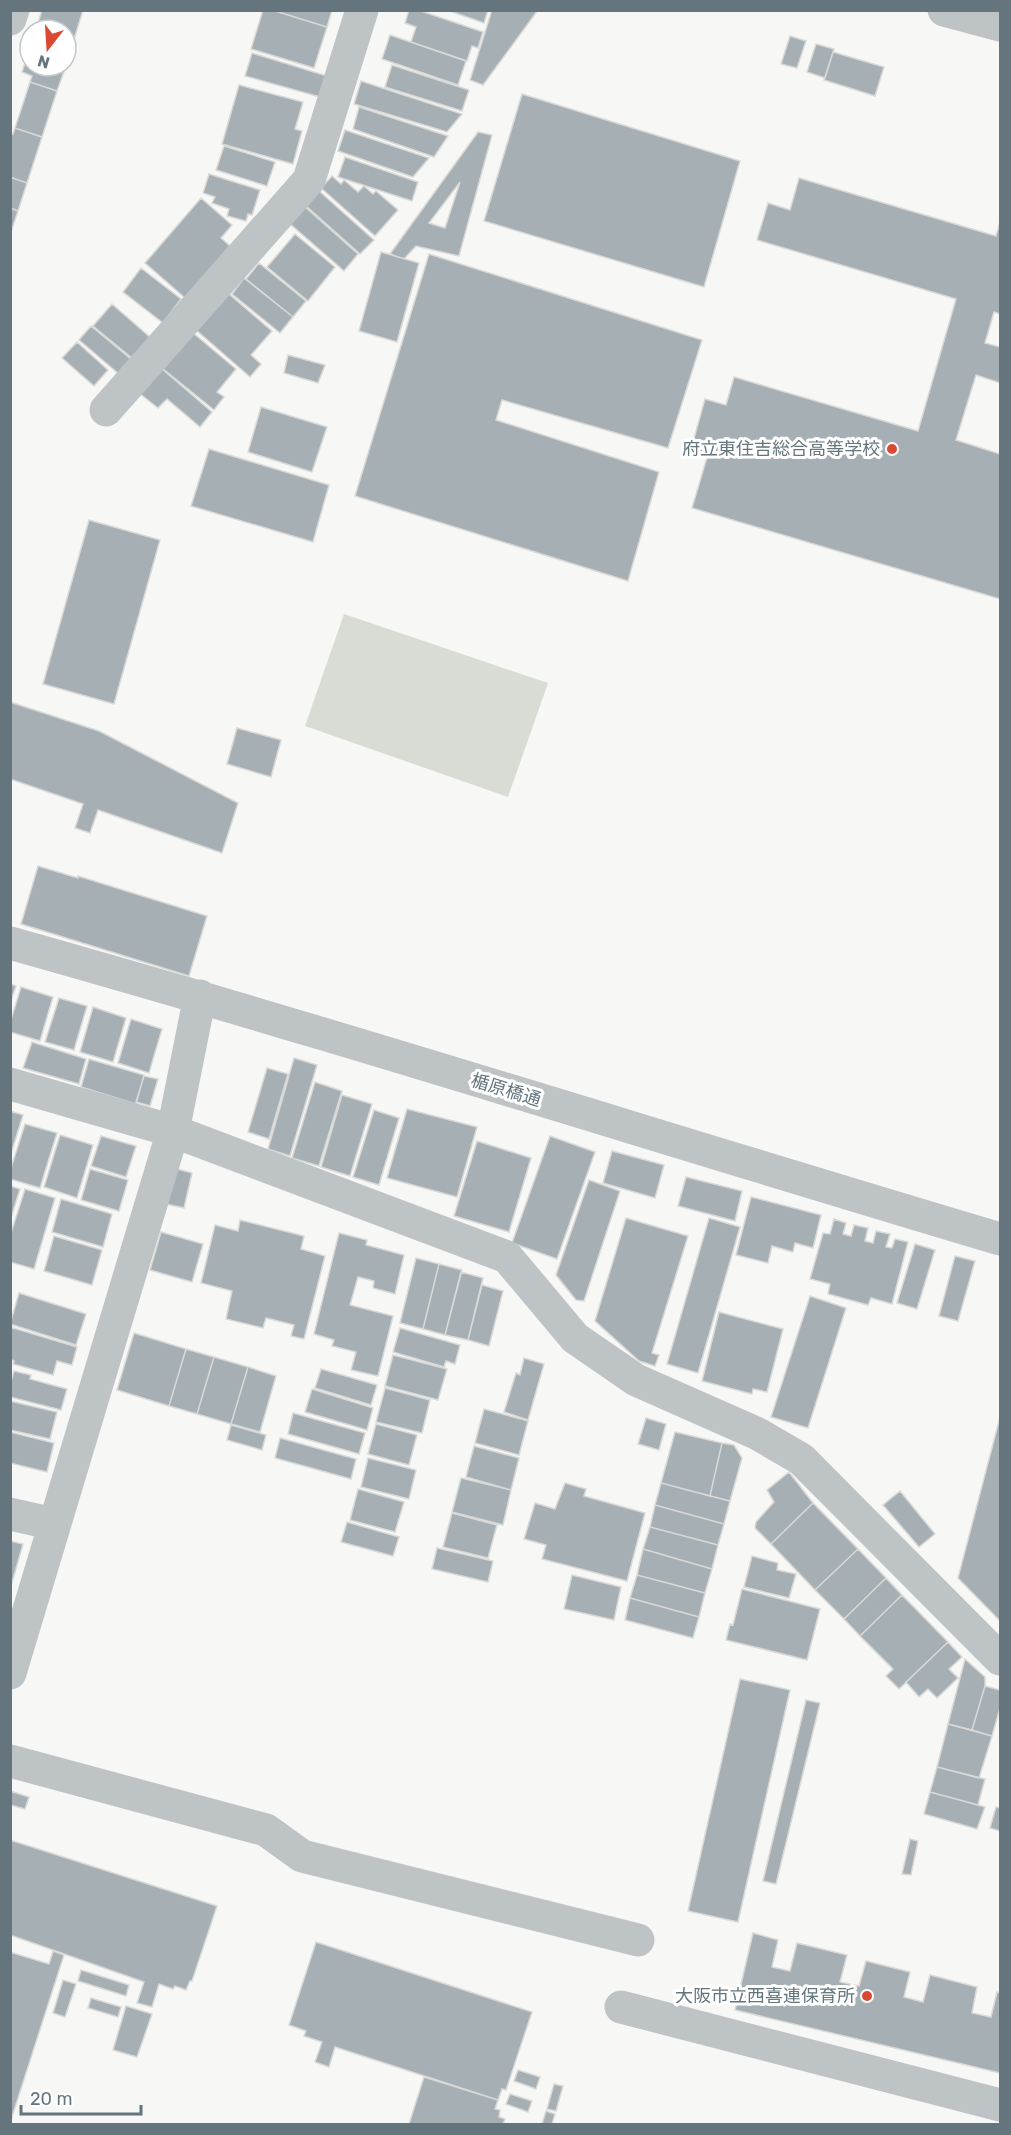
<svg xmlns="http://www.w3.org/2000/svg" width="1011" height="2135" font-family="Rubik,'Noto Sans JP',sans-serif">
	<style>
		.green { fill: #d8dcd4 }
		.building { fill: #a6afb4; stroke: #d9d9d7; stroke-width: 1.5; fill-rule: evenodd }
		.lines { fill: none; stroke-linecap: round; stroke-linejoin: round }
		.minor { stroke: #bec3c6; stroke-width: 33 }
		.poi-dot { fill: #da4932; stroke: #fff; stroke-width: 2 }
		.labels { text-anchor: middle; stroke-width: 6; stroke-linejoin: round; paint-order: stroke }
		.poi-label { font-size: 18px; fill: #64757e; stroke: #fff; text-anchor: end }
		.street-label { font-size: 18px; fill: #64757e; stroke: #fff }
	</style>
	<rect width="100%" height="100%" fill="#f7f7f5"/>
	<path class="green" d="M344,614l204,69 -40,114 -203,-71z"/>
	<path class="building" d="M42,10h41l-11,36 -6,-2v-14h-30z
		M263,10h9l55,17 -13,41 -63,-19z
		M272,10h60l-5,17z
		M409,10h9l65,22 -5,16 -6,-2 -5,15 -56,-19 5,-15 -11,-4z
		M447,10h41l-4,13z
		M492,10h46l-55,75 -13,-5z
		M390,35l76,26 -8,24 -76,-26z
		M790,36l16,5 -9,27 -16,-4z
		M66,44l6,2 -6,19z
		M816,44l18,5 -9,29 -18,-6z
		M30,48v18h36l-9,25 -27,-9 2,-6 -10,-4z
		M833,52l51,15 -9,29 -51,-16z
		M252,53l75,23 -7,21 -75,-21z
		M392,65l77,25 -7,21 -77,-24z
		M361,81l101,33 -15,18 -93,-28z
		M30,82l27,9 -15,46 -27,-9z
		M239,85l64,17 -8,27 7,2 -9,33 -71,-20z
		M522,94l218,67 -36,126 -220,-66z
		M359,107l89,29 -14,21 -81,-28z
		M15,128l27,9 -15,46 -17,-6v-44l3,1z
		M345,130l84,28 -16,19 -75,-26z
		M478,132l14,3 -33,121 -43,-10 -12,13 -14,-5zM460,182l-15,46 -16,-5z
		M224,146l51,16 -8,24 -51,-16z
		M345,157l73,25 -6,19 -74,-24z
		M209,174l51,16 -8,25 -4,-1 -2,7 -19,-5 2,-7 -17,-6 3,-6 -12,-4z
		M332,176l9,8 3,-4 14,12 6,-6 9,8 3,-3 22,19 -23,26 -54,-48z
		M10,177l17,6 -9,28 -8,-3z
		M799,178l197,58 4,-14v92l-6,-2 -9,31 15,4v36l-24,-8 -20,65 44,14v145l-308,-91 16,-54 -17,-5 14,-50 21,6 8,-28 184,54 38,-132 -199,-59 11,-37 22,7z
		M318,190l56,50 -14,14 -55,-49z
		M201,198l31,27 -11,13 9,8 -45,52 -40,-35z
		M304,206l54,48 -14,17 -55,-48z
		M10,208l8,3 -8,24z
		M295,234l40,33 -27,34 -41,-34z
		M381,252l38,11 -22,79 -38,-11z
		M429,254l273,86 -34,108 -166,-48 -6,20 163,52 -31,109 -273,-85z
		M259,263l47,38 -13,16 -47,-38z
		M141,268l40,31 -18,24 -40,-31z
		M244,278l49,39 -13,16 -48,-39z
		M228,293l44,38 -21,24 10,9 -11,13 -54,-47z
		M112,304l39,34 -18,21 -40,-33z
		M91,326l41,34 -12,15 -41,-35z
		M192,332l44,37 -19,23 7,5 -10,13 -52,-42z
		M77,342l31,28 -14,16 -32,-28z
		M288,355l37,10 -7,18 -34,-10z
		M161,368l51,44 -12,15 -33,-28 -9,9 -19,-15z
		M261,407l66,20 -15,45 -64,-20z
		M209,449l120,36 -16,57 -122,-36z
		M89,520l71,20 -46,164 -71,-20z
		M10,702l89,29 139,72 -16,50 -124,-43 -8,23 -15,-5 8,-24 -73,-25z
		M237,728l44,12 -10,37 -44,-13z
		M38,866l40,12v-2l129,40 -18,60 -168,-52z
		M10,984l6,2 -6,17z
		M21,987l32,10 -13,44 -30,-9v-9z
		M59,998l28,8 -13,44 -29,-8z
		M93,1007l33,11 -13,44 -33,-10z
		M131,1019l31,10 -13,44 -31,-10z
		M32,1042l54,17 -7,25 -56,-16z
		M294,1058l23,7 -27,91 -22,-7z
		M89,1059l55,16 -8,29 -55,-17z
		M267,1068l21,6 -19,65 -21,-7z
		M144,1076l14,3 -8,27 -14,-4z
		M315,1082l27,9 -23,75 -27,-8z
		M342,1095l30,9 -22,72 -29,-9z
		M407,1109l70,18 -20,70 -70,-19z
		M374,1110l25,8 -20,67 -26,-8z
		M10,1111l13,4 -13,42z
		M25,1124l32,9 -17,55 -30,-9v-8z
		M60,1135l33,10 -16,53 -33,-11z
		M101,1136l35,10 -10,31 -35,-11z
		M550,1136l45,16 -38,107 -45,-16z
		M477,1141l54,17 -22,74 -55,-16z
		M612,1151l52,14 -9,33 -52,-15z
		M174,1168l18,5 -8,35 -18,-4z
		M90,1169l38,11 -9,31 -38,-11z
		M686,1177l56,14 -7,30 -57,-15z
		M589,1180l31,11 -36,110 -8,-1 -20,-25z
		M10,1186l10,3 -10,32z
		M25,1189l30,9 -21,71 -24,-7v-26z
		M751,1197l70,18 -8,33 -18,-5 -2,9 -21,-6 -4,17 -32,-8z
		M61,1199l51,15 -9,33 -51,-15z
		M626,1218l62,18 -36,117 7,2 -4,11 -16,-5 -44,-40z
		M709,1218l31,9 -42,146 -31,-9z
		M834,1219l12,4 -3,11 8,2 3,-11 14,3 -3,13 8,2 3,-12 14,3 -4,13 6,1 3,-9 13,3 -16,62 -21,-6 -3,7 -40,-11 2,-10 -20,-5 13,-46 7,1z
		M240,1220l64,16 -3,13 24,7 -21,83 -13,-3 3,-11 -28,-7 -3,10 -37,-9 6,-28 -31,-8 14,-58 23,6z
		M161,1232l42,12 -11,38 -42,-12z
		M339,1233l28,7 -1,5 38,10 -9,39 -22,-6 1,-7 -16,-4 -8,28 43,11 -15,60 -27,-6 5,-18 -24,-6 2,-6 -20,-6z
		M54,1236l48,14 -10,35 -48,-14z
		M915,1244l20,6 -18,59 -20,-6z
		M955,1256l20,5 -17,60 -19,-5z
		M416,1258l23,6 -16,65 -23,-6z
		M439,1264l23,6 -17,65 -22,-6z
		M461,1272l22,6 -15,62 -23,-5z
		M482,1285l21,6 -14,55 -21,-6z
		M19,1293l67,21 -10,31 -66,-21z
		M810,1296l36,12 -38,120 -37,-11z
		M719,1312l64,17 -16,63 -14,-3 -1,5 -50,-13z
		M10,1327l67,20 -5,18 -15,-4 -4,14 -40,-11 1,-3 -4,-2z
		M400,1328l60,17 -5,19 -9,-3 -2,6 -51,-15z
		M134,1333l52,16 -17,57 -52,-16z
		M186,1349l28,8 -17,57 -28,-8z
		M393,1355l54,14 -9,31 -53,-14z
		M214,1357l34,10 -17,57 -34,-10z
		M524,1358l20,6 -16,56 -24,-8 12,-39 4,2z
		M248,1367l28,9 -16,56 -29,-8z
		M321,1369l56,16 -6,20 -56,-17z
		M14,1371l17,4 -1,4 37,10 -6,21 -51,-13v-12z
		M385,1388l45,12 -8,33 -46,-11z
		M312,1389l61,19 -6,22 -62,-18z
		M10,1401l47,11 -7,27 -40,-9z
		M484,1409l44,12 -9,34 -44,-12z
		M293,1413l72,20 -6,21 -71,-20z
		M1000,1417v204l-42,-43z
		M646,1418l20,6 -7,26 -21,-6z
		M376,1424l41,11 -8,30 -41,-11z
		M231,1425l35,10 -4,15 -35,-10z
		M10,1432l44,11 -7,29 -37,-9z
		M675,1432l47,11 -12,53 -49,-13z
		M280,1438l76,21 -5,20 -76,-21z
		M722,1443l12,2 8,13 -12,43 -20,-5z
		M474,1446l45,12 -8,32 -45,-13z
		M368,1458l48,12 -7,29 -48,-12z
		M789,1472l24,31 -42,41 -16,-16 1,-6 18,-20 -7,-12z
		M461,1478l50,12 -8,35 -51,-13z
		M565,1483l21,6 -2,7 61,17 -18,68 -85,-22 4,-14 -22,-6 11,-36 20,6z
		M661,1483l69,18 -6,23 -69,-19z
		M358,1489l46,13 -9,30 -45,-12z
		M900,1491l35,43 -16,13 -36,-42z
		M813,1503l45,46 -43,41 -44,-46z
		M655,1505l69,19 -6,21 -68,-18z
		M452,1513l45,12 -9,33 -45,-11z
		M347,1522l52,15 -6,19 -52,-14z
		M650,1527l68,18 -6,24 -69,-20z
		M10,1541l13,3 -12,42h-1z
		M437,1548l56,13 -5,21 -56,-13z
		M643,1549l69,20 -7,24 -68,-18z
		M858,1549l28,29 -42,41 -29,-29z
		M752,1556l26,7 -1,7 19,4 -7,24 -45,-11z
		M572,1575l49,12 -7,33 -50,-11z
		M637,1575l68,18 -6,24 -69,-19z
		M886,1578l16,17 -42,41 -16,-17z
		M742,1589l78,20 -13,51 -81,-20 4,-16 3,1z
		M902,1595l46,47 -49,47 -13,-13 7,-7 -33,-33z
		M630,1598l69,19 -6,21 -68,-18z
		M948,1642l14,15 -13,12 9,9 -21,20 -9,-9 -9,8 -13,-15z
		M965,1659l20,18v9l-13,44 -24,-6z
		M740,1679l50,11 -52,232 -50,-11z
		M985,1686l15,4v18l-8,28 -20,-6z
		M806,1700l14,3 -44,181 -13,-3z
		M948,1724l44,12 -13,42 -42,-11z
		M937,1767l48,12 -7,26 -48,-13z
		M10,1791l19,6 -4,12 -15,-4z
		M930,1792l55,15 -8,22 -53,-15z
		M996,1807l4,1v23l-10,-3z
		M910,1839l8,2 -7,34 -9,-1z
		M10,1840l207,66 -25,75h-2l-4,9 -11,-4 -2,3 -14,-5 -7,23 -15,-4 7,-21 -134,-47z
		M753,1933l25,7 -6,27 18,4 7,-28 50,12 -7,27 19,4 7,-25 44,11 -6,25 19,5 7,-27 47,12 -5,26 19,4 6,-25 3,1v80l-265,-63z
		M316,1942l216,70 -26,78 -4,-1 -4,11 -163,-53 -6,20 -14,-5 7,-20 -18,-6 2,-5 -17,-6z
		M53,1951l11,4 -54,168v-171l39,12z
		M81,1970l48,15 -3,11 -48,-15z
		M63,1980l13,4 -11,33 -12,-4z
		M91,1998l30,9 -3,10 -30,-9z
		M126,2006l26,8 -15,43 -24,-7z
		M518,2070l22,7 -4,12 -22,-8z
		M424,2077l74,23 -3,9 5,1 -1,7 6,2 -2,5h-94z
		M554,2084l9,2 -7,25 -9,-2z
		M510,2094l22,7 -4,11 -22,-8z
		M546,2111l9,3 -3,10h-10z"/>
	<g class="lines">
		<path class="minor" d="M944,10l56,15
			M10,19l3,-9
			M106,410l203,-230 53,-170
			M10,943c332,93 660,198 990,296
			M10,1084l163,47 334,126 68,81 61,42 122,54 43,25 199,200
			M10,1514l44,10
			M10,1673l163,-542 27,-135
			M10,1761l256,69 36,26 336,84
			M621,2007l379,98"/>
	</g>
	<g class="poi-dot">
		<circle cx="892" cy="449" r="6"/>
		<circle cx="867" cy="1996" r="6"/>
	</g>
	<g class="labels">
		<g class="poi-label">
			<text x="880" y="455">府立東住吉総合高等学校</text>
			<text x="855" y="2002">大阪市立西喜連保育所</text>
		</g>
		<g class="street-label">
			<text transform="translate(506 1090) rotate(17)" y="6">楯原橋通</text>
		</g>
	</g>
	<rect width="1011" height="2135" fill="none" stroke="#64757e" stroke-width="24"/>
	<g transform="translate(48 48) rotate(197)"><circle r="28" fill="#ffffff" stroke="#c1c8cb" stroke-width="1.5"/>
	<path d="M0-4.5L10 22L0 15L-10 22Z" fill="#da4932"/>
	<text y="-9" font-size="16" font-weight="bold" text-anchor="middle" fill="#64757e">N</text>
	</g>
	<path d="M21 2105v9h120v-9" fill="none" stroke="#64757e" stroke-width="3"/>
	<text x="30" y="2105" font-size="18" fill="#64757e" stroke="#ffffff" stroke-width="4.5" paint-order="stroke">20 m</text>
</svg>
